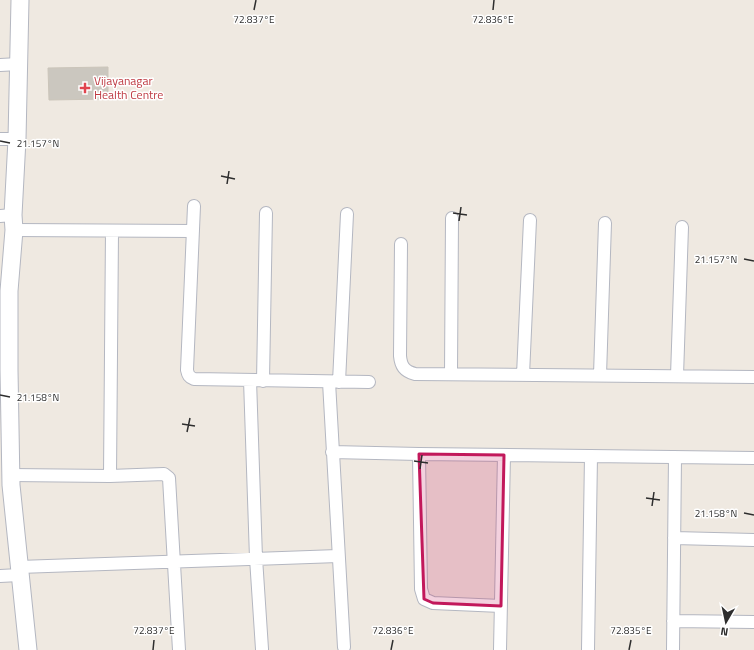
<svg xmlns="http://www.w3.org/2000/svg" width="754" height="650" font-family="'Titillium Web',sans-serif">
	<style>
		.building { fill: #cbc7bf; stroke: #cbc5ba }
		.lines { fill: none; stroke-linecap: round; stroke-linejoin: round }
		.street-casing { stroke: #b4b7c1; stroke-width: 14 }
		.secondary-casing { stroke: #b4b7c1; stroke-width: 19 }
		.street { stroke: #fff; stroke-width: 12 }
		.secondary { stroke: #fff; stroke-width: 17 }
		.marked { fill: #c2185b; fill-opacity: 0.2; stroke: #c2185b; stroke-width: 3; stroke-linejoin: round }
		.ticks { fill: none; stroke: #2e2e2e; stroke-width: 1.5 }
		.health-dot { fill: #e0444e; stroke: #fff; stroke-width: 1.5 }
		.labels { text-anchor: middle; stroke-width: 3; stroke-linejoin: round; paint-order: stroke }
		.health-label { font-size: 12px; fill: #be3a42; stroke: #fff; text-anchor: start }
		.ticks-label { font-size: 10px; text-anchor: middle; fill: #2e2e2e; stroke: #fff; stroke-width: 3; stroke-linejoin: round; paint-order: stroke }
	</style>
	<rect width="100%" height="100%" fill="#efe9e1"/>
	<path class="building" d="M108,67v32l-59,1 -1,-32z"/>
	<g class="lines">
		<g class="street-casing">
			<path id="street" d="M0,65l19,-1
				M0,139h17
				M194,206l-7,164c1,5 2,7 7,9l175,3
				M0,216l13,-1
				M14,230l179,1
				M401,244l-1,112c1,10 4,15 15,18l339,3
				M451,374l1,-156
				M523,375l7,-155
				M600,375l5,-152
				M677,376l5,-149
				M250,380l6,178 6,91
				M263,381l3,-168
				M329,382l15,265
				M339,382l8,-168
				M332,452l87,2 335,4
				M419,454l2,135 3,10 9,4 68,3
				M10,475l100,1 54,-2 5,4 10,172
				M110,476l2,-245
				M674,538l80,2
				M19,567l319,-11
				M0,576l19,-1
				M673,621l81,1
				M500,650l4,-195
				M588,650l3,-194
				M673,650l2,-193"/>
		</g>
		<g class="secondary-casing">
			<path id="secondary" d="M20,0l-3,139 -4,76 1,15 -5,61v79l2,115 17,165"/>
		</g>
		<use href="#street" class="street"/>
		<use href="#secondary" class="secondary"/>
	</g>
	<path class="marked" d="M419,454l85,1 -3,151 -68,-3 -9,-4z"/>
	<path class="ticks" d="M254,10l2,-10M493,10l1,-10M0,141l10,2M221,176l14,3M227,184l2,-13M453,213l14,2M459,221l2,-14M744,259l10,2M0,395l10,2M182,424l13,2M187,432l3,-14M414,461l14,2M420,469l2,-14M646,498l14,2M652,506l2,-14M744,513l10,2M153,650l1,-10M391,650l2,-10M629,650l2,-10"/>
	<path class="health-dot" d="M83 82h4v4h4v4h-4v4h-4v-4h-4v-4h4z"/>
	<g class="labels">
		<g class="health-label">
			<text x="94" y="85">Vijayanagar<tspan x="94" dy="14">Health Centre</tspan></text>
		</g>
	</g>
	<g class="ticks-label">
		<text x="254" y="23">72.837°E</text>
		<text x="493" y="23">72.836°E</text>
		<text x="38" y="147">21.157°N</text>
		<text x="716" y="263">21.157°N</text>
		<text x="38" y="401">21.158°N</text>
		<text x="716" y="517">21.158°N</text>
		<text x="154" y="634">72.837°E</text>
		<text x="393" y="634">72.836°E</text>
		<text x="631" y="634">72.835°E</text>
	</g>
	<g transform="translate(726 622) rotate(189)" stroke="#ffffff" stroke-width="3" paint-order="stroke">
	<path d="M0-3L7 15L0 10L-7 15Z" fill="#2e2e2e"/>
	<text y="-6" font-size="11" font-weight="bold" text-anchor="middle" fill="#2e2e2e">N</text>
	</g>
</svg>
